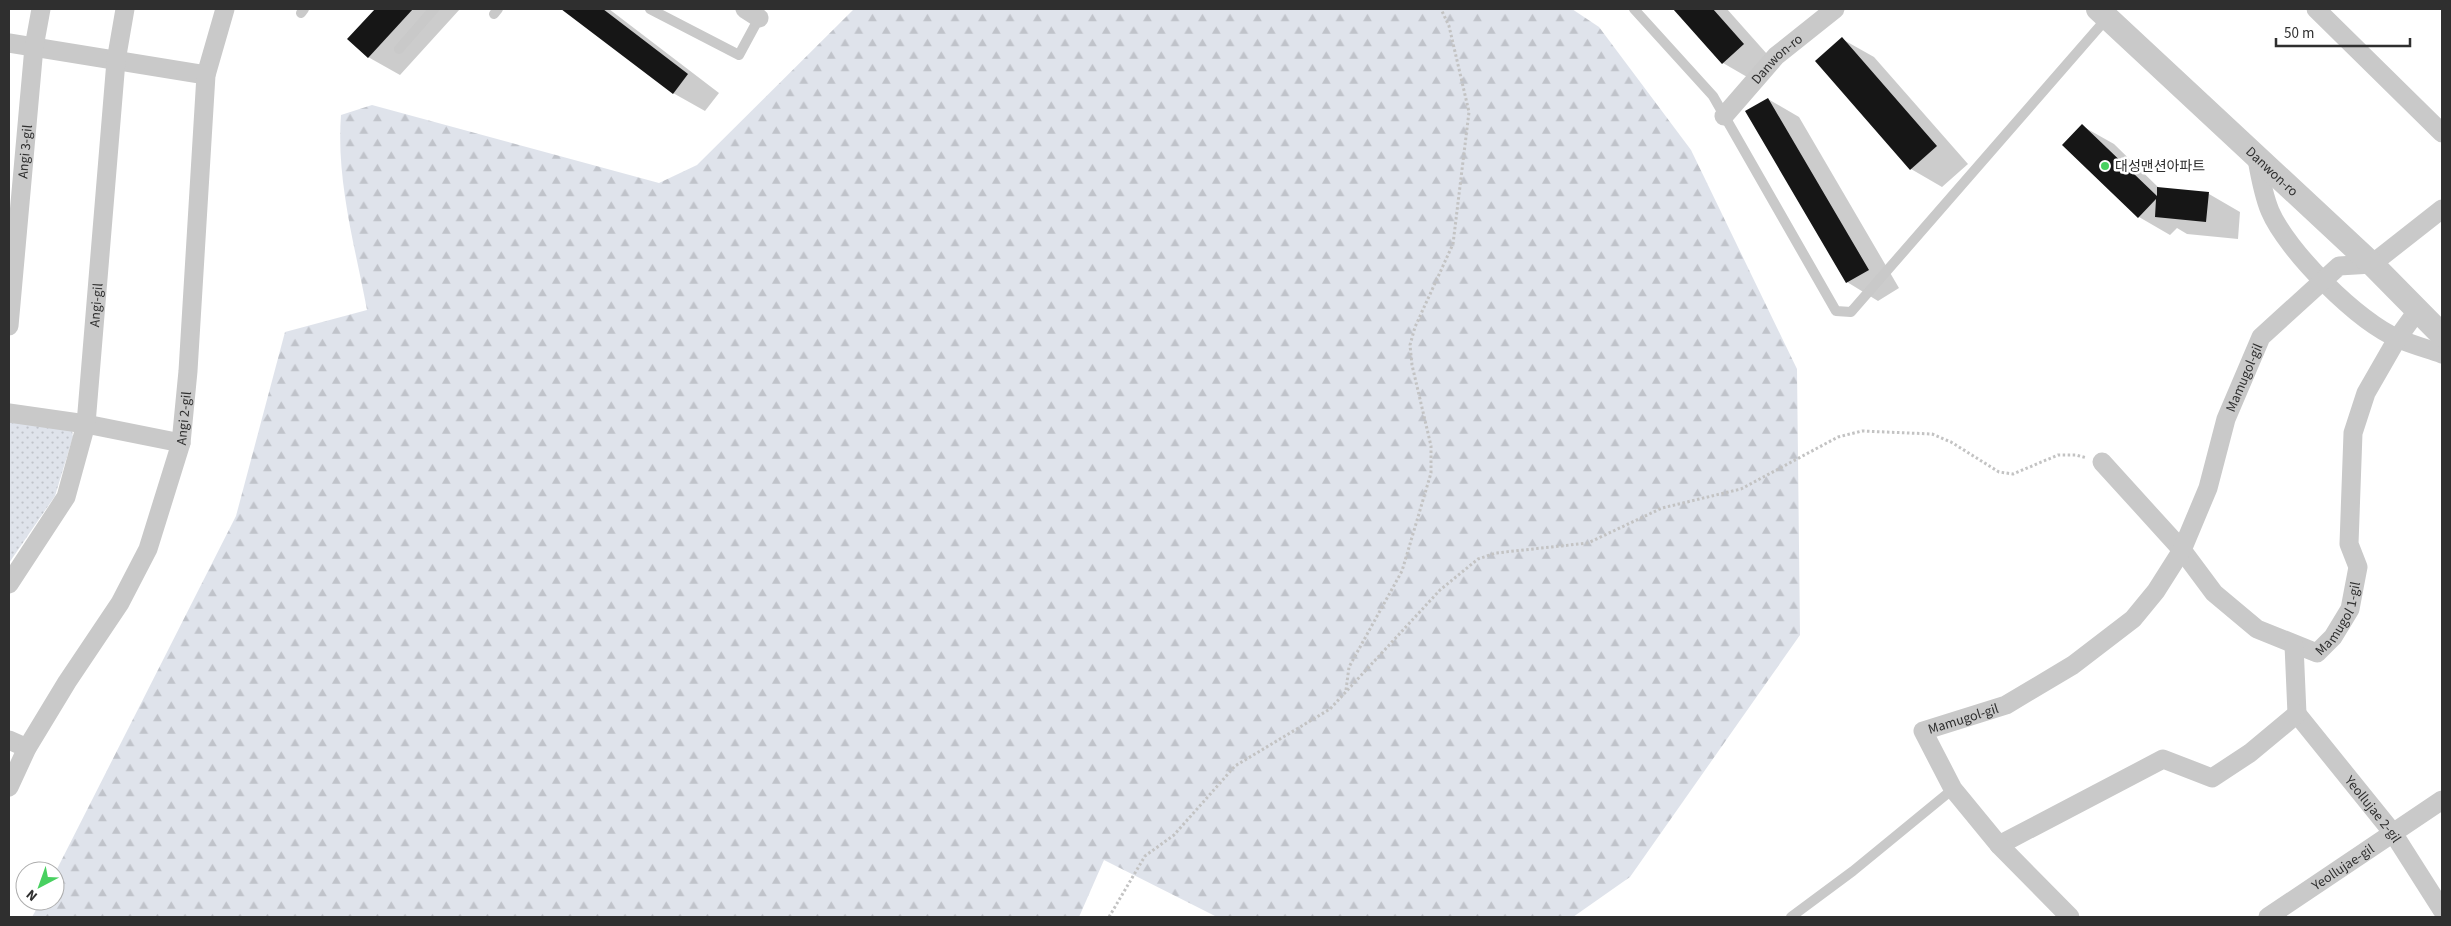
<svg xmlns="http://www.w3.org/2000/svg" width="2451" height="926" font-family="'Source Sans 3','Noto Sans KR',sans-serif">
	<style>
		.forest { fill: url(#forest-firs) }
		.park { fill: url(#park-dots) }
		.shadow { fill: #0003 }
		.building { fill: #161616 }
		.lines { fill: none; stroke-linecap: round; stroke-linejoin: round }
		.path { stroke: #c3c3c3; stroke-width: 3; stroke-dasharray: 2.5 2.5; stroke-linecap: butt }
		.service { stroke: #c9c9c9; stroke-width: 10 }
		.minor { stroke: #c9c9c9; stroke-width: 19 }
		.tertiary { stroke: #c9c9c9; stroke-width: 24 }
		.poi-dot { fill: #48d060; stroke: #fff; stroke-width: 2 }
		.labels { text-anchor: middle; stroke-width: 5; stroke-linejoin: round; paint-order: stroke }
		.street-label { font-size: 14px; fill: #2f2f2f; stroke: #fff }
		.poi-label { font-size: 14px; fill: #2f2f2f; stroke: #fff; text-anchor: start }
	</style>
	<defs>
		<pattern id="forest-firs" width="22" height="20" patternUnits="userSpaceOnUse" patternTransform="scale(1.25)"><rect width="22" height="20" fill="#dfe3eb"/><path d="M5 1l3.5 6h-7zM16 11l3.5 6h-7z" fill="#c0c3ca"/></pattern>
		<pattern id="park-dots" width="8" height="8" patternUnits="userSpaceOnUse" patternTransform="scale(1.25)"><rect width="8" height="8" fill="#dfe3eb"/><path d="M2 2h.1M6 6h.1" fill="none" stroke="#c0c3ca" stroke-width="1.8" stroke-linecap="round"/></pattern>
	</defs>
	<rect width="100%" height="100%" fill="#fff"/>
	<path class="forest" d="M854,9h718l27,18 92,123 106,219 3,266 -170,242 -57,40h-356l-113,-57 -25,57h-1047l9,-16h14v-28l181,-357 49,-184 82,-22c-12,-64 -31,-130 -26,-195l31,-10 287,78 38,-18z"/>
	<path class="park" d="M9,421l63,9 1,7 -18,59 -46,67z"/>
	<path class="shadow" d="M376,9h84l-60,66 -32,-18 -19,-18z
		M563,9h46l110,84 -14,18 -32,-18z
		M1675,9h52l48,54 -21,18 -31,-18z
		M1842,39l32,18 94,107 -26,23 -31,-18z
		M1768,99l31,18 100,171 -21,13 -31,-19z
		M2082,126l32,18 46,45 49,5 31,18 -2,27 -51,-5 -10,-6 -7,7 -31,-18 -75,-72z"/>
	<path class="building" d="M375,9h38l-45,49 -21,-19z
		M561,9h42l85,65 -15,20z
		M1673,9h40l31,35 -22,20z
		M1842,37l95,109 -27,24 -95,-109z
		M1768,98l101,172 -23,13 -101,-172z
		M2082,124l75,72v-9l52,5 -3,30 -51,-5 1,-18 -18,19 -76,-73z"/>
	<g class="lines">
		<path class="path" d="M1346,690l3,-23 53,-96 29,-98v-27l-19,-81 -2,-20 5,-18 38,-83 16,-132 -20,-86 -8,-17
			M1109,917l36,-61 29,-21 61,-69 95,-57 110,-119 38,-31 18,-6 92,-10 74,-35 79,-19 97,-52 24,-6 70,3 19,8 48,30 14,2 45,-19h18l11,3"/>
		<path class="service" d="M650,9l89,46 20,-37
			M1634,9l79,87 123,215 15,1 256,-294
			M301,13l3,-4
			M494,14l4,-5
			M399,49l35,-40
			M1791,917l62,-46 100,-82"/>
		<g class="minor">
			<path d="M745,9l14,9"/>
			<path d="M2316,9l126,124"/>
			<path d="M9,43l197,32"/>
			<path id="s1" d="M1724,116l52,-60 59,-47"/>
			<path d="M2257,159c3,17 6,35 13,52 17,40 88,111 129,128 14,6 29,10 43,15"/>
			<path id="s2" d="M9,326l25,-279 7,-38"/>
			<path d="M9,413l77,11 95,19"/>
			<path id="s3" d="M2102,462l80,88 32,43 43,36 60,24 16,-16 17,-28 8,-42 -9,-23 4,-111 13,-40 31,-54 20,-28"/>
			<path id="s4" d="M9,584l57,-87 20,-73 30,-363 9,-52"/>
			<path d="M2294,645l3,69"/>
			<path id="s5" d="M2297,714l96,119 49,77"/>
			<path d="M9,740l18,8"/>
			<path id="s6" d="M9,787l18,-39 40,-66 53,-79 28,-54 33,-106 7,-72 18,-296 19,-66"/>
			<path d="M1999,845l164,-86 49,19 38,-25 47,-39"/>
			<path id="s7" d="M2070,917l-71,-72 -46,-56 -30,-58 83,-26 67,-40 60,-46 23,-28 26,-41 26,-62 18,-69 35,-82 78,-71 33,-2 70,-55"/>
			<path id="s8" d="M2268,917l174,-117"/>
		</g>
		<path class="tertiary" id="s9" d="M2098,9l274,255 70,71"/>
	</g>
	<circle class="poi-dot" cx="2105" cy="166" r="5"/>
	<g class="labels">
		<g class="street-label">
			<text dy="5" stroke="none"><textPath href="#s1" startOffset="78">Danwon-ro</textPath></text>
			<text dy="5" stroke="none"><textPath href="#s2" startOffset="175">Angi 3-gil</textPath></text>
			<text dy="5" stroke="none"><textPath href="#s9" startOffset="238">Danwon-ro</textPath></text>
			<text dy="5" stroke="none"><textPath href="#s4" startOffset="299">Angi-gil</textPath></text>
			<text dy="5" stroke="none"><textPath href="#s7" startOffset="748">Mamugol-gil</textPath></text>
			<text dy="5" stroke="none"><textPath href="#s6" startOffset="412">Angi 2-gil</textPath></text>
			<text dy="5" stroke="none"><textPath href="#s3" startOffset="335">Mamugol 1-gil</textPath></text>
			<text dy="5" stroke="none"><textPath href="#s7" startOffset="281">Mamugol-gil</textPath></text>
			<text dy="5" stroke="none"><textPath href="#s5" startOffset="122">Yeollujae 2-gil</textPath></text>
			<text dy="5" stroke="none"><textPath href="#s8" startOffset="90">Yeollujae-gil</textPath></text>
		</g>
		<g class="poi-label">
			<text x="2115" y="171">대성맨션아파트</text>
		</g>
	</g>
	<rect width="2451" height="926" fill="none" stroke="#2f2f2f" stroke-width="20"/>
	<g transform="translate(40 886) rotate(221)"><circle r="24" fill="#ffffff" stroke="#acacac"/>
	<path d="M0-4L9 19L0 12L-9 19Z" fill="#48d060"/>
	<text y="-8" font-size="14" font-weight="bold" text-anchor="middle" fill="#2f2f2f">N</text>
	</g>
	<path d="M2276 38v8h134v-8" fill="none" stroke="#2f2f2f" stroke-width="2.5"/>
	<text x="2284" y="38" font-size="15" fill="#2f2f2f" stroke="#ffffff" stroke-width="4" paint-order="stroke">50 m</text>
</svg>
